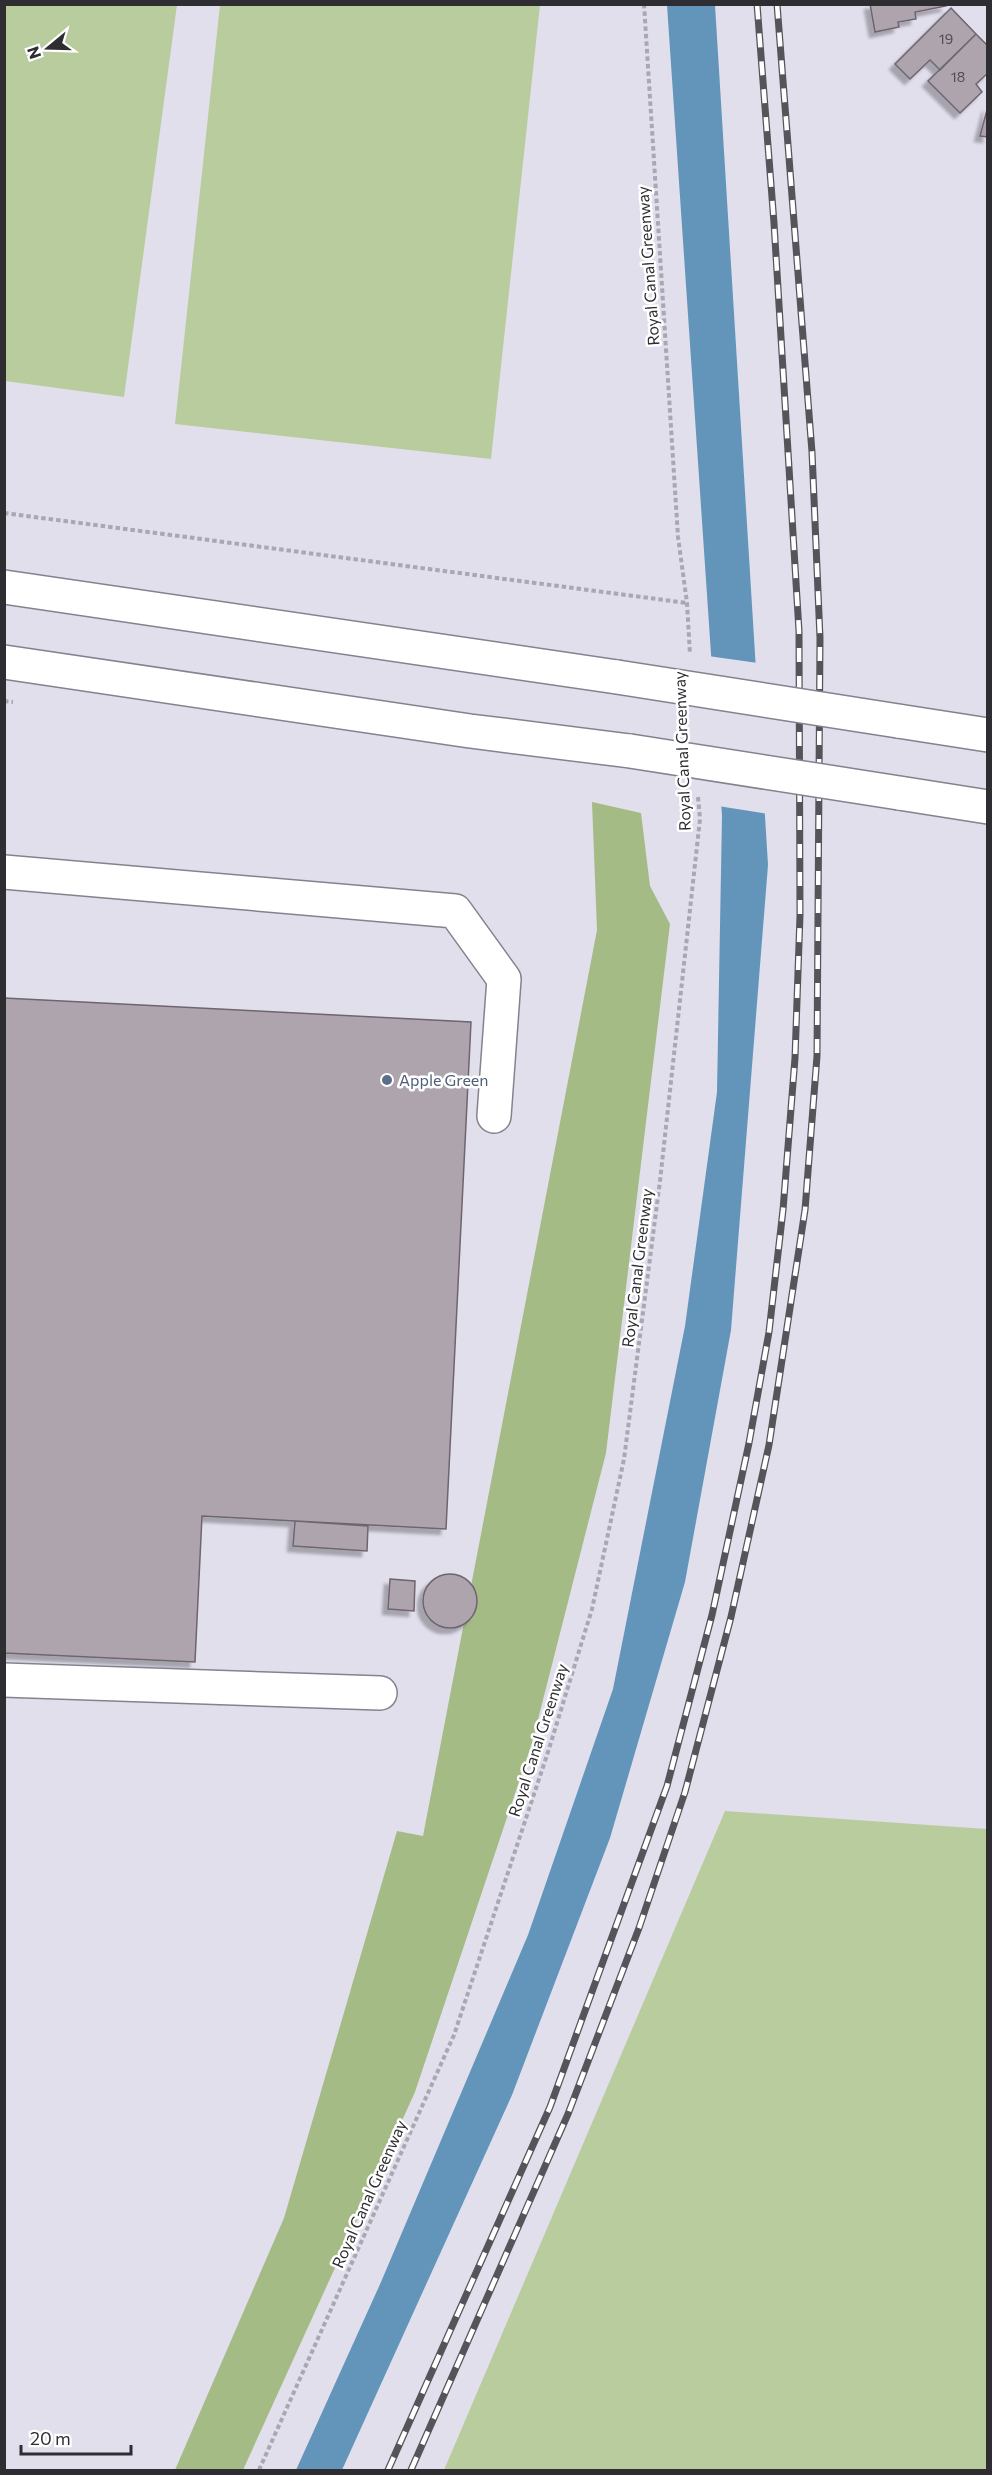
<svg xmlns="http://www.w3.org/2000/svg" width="992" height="2475" font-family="Commissioner,sans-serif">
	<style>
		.green { fill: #b9cc9e }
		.forest { fill: #a5bb85 }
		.water { fill: #6395bb }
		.pier { fill: #e1dfec }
		.building { fill: #aea4ae; stroke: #6e656e; stroke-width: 1.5; filter: url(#shadow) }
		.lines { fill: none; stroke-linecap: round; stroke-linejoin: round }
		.minor-casing { stroke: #84828d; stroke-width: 36 }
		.major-casing { stroke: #84828d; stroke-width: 36 }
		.path { stroke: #a9a7b2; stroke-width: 4; stroke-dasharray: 4.5 3; stroke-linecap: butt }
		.minor { stroke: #fff; stroke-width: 33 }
		.major { stroke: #fff; stroke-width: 33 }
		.rail-casing { stroke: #55545a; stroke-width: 7 }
		.rail { stroke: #fff; stroke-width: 4.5; stroke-dasharray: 14; stroke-linecap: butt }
		.major-bridge-casing { stroke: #84828d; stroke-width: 36; stroke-linecap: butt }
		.major-bridge { stroke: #fff; stroke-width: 33 }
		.service-dot { fill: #5c6f8a; stroke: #fff; stroke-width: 2 }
		.labels { text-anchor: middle; stroke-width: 5; stroke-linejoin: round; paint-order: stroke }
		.number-label { font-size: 14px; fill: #4e4b51 }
		.street-label { font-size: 16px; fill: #2e2d32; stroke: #fff }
		.service-label { font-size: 16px; fill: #4e5e75; stroke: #fff; text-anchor: start }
	</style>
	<defs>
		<filter id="shadow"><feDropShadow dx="-5.5" dy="5.5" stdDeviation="1.5" flood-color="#0004"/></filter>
	</defs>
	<rect width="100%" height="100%" fill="#e1dfec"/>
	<path class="green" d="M5,4l172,1 -53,392 -119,-16z
		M220,5h320l-49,454 -316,-35z
		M725,1811l262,18v641h-543z"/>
	<path class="forest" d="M592,802l49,11 9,73 20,38 -64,529 -74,290 -117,349 -172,378h-68l109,-252 113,-387 26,5 174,-906z"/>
	<path class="water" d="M667,5h48l53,860 -37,465 -46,252 -75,256 -98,257 -170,375h-46l85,-188 147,-347 85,-246 72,-363 32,-234 5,-276z"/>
	<path class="pier" d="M708,656l50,7 10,151 -50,-8z"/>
	<path class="building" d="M870,4h76v2l-31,6 1,7 -18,3 1,5 -24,5z
		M951,8l25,26 -36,36 -10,-10 -20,19 -15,-15z
		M976,34l12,12v27l-12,11 6,8 -22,21 -32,-32z
		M988,106v31l-8,-1z
		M4,998l467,24 -25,507 -244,-13 -7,146 -191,-9z
		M295,1521l73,5 -1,25 -74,-5z
		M423 1601a27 27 0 1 1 54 0a27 27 0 1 1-54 0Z
		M390,1579l25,2 -1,30 -26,-2z"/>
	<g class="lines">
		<g class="minor-casing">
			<path id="minor" d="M4,872l451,39 49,68 -10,137
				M4,1680l376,13"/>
		</g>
		<g class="major-casing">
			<path id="major" d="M4,587l613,90
				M4,662l466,69 160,20
				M898,721l90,14
				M899,793l89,14"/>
		</g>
		<path class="path" d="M644,4l34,533 9,66 3,51
			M4,513l683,90
			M4,701l9,1
			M259,2470l195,-435 94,-283 44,-143 32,-150 36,-278 40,-362 -2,-22"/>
		<use href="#minor" class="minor"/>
		<use href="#major" class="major"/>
		<g class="rail-casing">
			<path id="rail" d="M388,2470l162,-363 117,-321 45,-171 37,-172 20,-111 14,-122 12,-152 5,-143 -1,-284 -25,-408 -17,-219
				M411,2470l157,-356 71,-186 46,-136 46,-175 38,-172 36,-235 12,-154 3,-418 -8,-186 -35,-448"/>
		</g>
		<use href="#rail" class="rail"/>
		<g class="major-bridge-casing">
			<path id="major-bridge" d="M617,677l281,44
				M630,751l269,42"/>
		</g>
		<use href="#major-bridge" class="major-bridge"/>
	</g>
	<circle class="service-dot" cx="387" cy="1080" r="6"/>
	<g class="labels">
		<g class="number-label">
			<text x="946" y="44">19</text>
			<text x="958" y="82">18</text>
		</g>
		<g class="street-label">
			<text transform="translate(648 266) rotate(-94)" y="6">Royal Canal Greenway</text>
			<text transform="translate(682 751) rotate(-92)" y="6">Royal Canal Greenway</text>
			<text transform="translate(637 1268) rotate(-83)" y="6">Royal Canal Greenway</text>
			<text transform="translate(538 1740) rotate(-72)" y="6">Royal Canal Greenway</text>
			<text transform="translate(369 2194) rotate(-66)" y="6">Royal Canal Greenway</text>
		</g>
		<g class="service-label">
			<text x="399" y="1086">Apple Green</text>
		</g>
	</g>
	<rect width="992" height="2475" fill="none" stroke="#2e2d32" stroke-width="12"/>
	<g transform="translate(48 48) rotate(251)" stroke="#ffffff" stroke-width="4.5" paint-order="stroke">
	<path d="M0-4.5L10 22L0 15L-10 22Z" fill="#2e2d32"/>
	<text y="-9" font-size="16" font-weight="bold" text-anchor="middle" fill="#2e2d32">N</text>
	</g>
	<path d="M21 2445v9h110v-9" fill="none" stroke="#2e2d32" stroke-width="3"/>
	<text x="30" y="2445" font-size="18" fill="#2e2d32" stroke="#ffffff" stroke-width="4.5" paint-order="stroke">20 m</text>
</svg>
